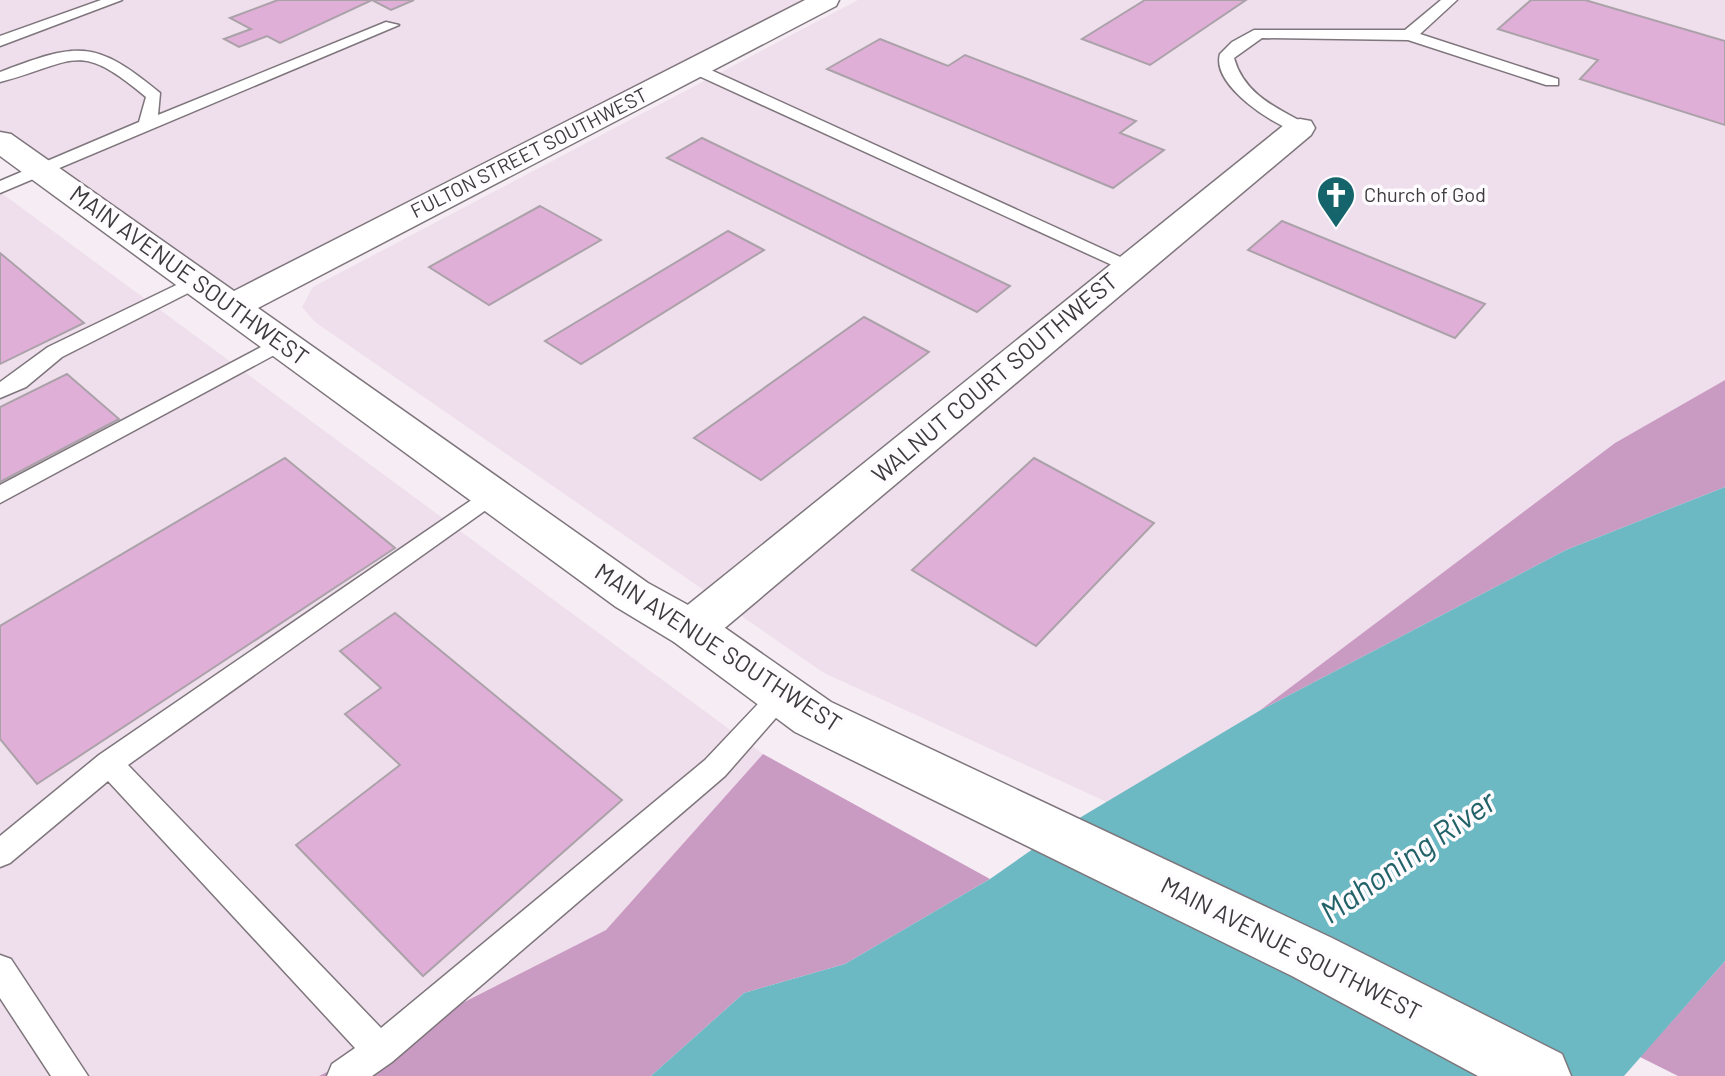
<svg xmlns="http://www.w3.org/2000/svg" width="1725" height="1076" font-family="Barlow,sans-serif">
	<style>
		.built { fill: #efdfec }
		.forest { fill: #c99ac2 }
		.water { fill: #6cb9c3 }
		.building { fill: #e0afd8; stroke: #aba2a9; stroke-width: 2 }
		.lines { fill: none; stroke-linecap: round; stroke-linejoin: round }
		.service-casing { stroke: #7e767c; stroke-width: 3 }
		.minor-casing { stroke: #7e767c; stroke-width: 3 }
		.tertiary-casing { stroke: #7e767c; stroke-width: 3 }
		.service { fill: #fff; fill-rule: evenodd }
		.minor { fill: #fff; fill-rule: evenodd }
		.tertiary { fill: #fff; fill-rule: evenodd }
		.labels { text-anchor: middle; stroke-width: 7; stroke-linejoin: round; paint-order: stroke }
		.far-street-label { font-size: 20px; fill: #3e3b3e; stroke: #fefcfe }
		.far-poi-label { font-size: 20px; fill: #3e3b3e; stroke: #fefcfe; text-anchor: start }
		.street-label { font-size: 24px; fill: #3e3b3e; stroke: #fefcfe }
		.near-water-label { font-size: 32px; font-style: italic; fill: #226269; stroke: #fefcfe }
	</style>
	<rect width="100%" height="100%" fill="#f6ecf4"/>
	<path class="built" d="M0,0h826l-593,306 -233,-165z
		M858,0h867v380l-110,63 -356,268 -152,91 -283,-129 -509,-351 -13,-15 11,-20z
		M0,192l763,562 -157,176 -287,146h-319z"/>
	<path class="forest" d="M1725,380v107l-159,63 -307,161 356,-268z
		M763,754l227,125 -145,85 -101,29 -93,83h-332l287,-146z
		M1725,961v115h-47l-38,-19z"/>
	<path class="water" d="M1725,487v474l-101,115h-973l93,-83 101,-29 145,-85 76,-53 193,-115 307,-161z"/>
	<path class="building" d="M278,0h136l-23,10 -19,-10 -92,43 -13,-7 -28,11 -15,-8 27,-10 -21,-11z
		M1145,0h101l-96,65 -68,-26z
		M1531,0h54l140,41v84l-145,-46 18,-19 -100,-31z
		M880,39l68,27 17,-11 171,66 -16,12 44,17 -51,38 -286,-119z
		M702,138l308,148 -33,26 -310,-154z
		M540,206l61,34 -112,65 -60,-38z
		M1282,221l203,83 -30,34 -207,-88z
		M728,231l36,19 -183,114 -36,-23z
		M0,253l84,70 -84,41z
		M864,317l65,35 -168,128 -67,-42z
		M67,374l52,45 -119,63v-75z
		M285,458l110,90 -358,236 -37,-45v-113z
		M1034,458l120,65 -118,123 -124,-76z
		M395,613l227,187 -199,176 -127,-131 104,-80 -55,-51 36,-26 -41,-37z"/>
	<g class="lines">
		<g class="service-casing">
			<path id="service" d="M101,0h21l-122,46v-10z
				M1441,0h16l-37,34 138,45v6h-12l-138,-45 -146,-2 -28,20c10,36 41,49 72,66l2,4 -8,5c-26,-7 -89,-48 -80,-79l12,-12 22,-12h151z
				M386,22l13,3 -399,168v-12l139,-59 7,-25c-69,-58 -70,-35 -146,-15v-10c77,-29 94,-34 160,21l-2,22z
				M688,65h12l440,201 -3,4h-14l-435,-199z
				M197,275l10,6 -3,4 -142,72 -36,30 -26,11v-16l48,-35z
				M282,336l10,6 -3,5 -289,156v-18z
				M492,486l8,2 4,6 -4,6 -372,265 253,263 324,-268 69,-73 9,-3 9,3 4,8 -71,81 -333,286 -20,14h-45l5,-12 23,-16 -247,-267 -98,82 -10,4v-31l99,-81z
				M0,955l11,4 77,117h-37l-51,-78z"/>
		</g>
		<g class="minor-casing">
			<path id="minor" d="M1300,119l11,2 4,7 -4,7 -603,507 -17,5 -17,-5 -6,-13 6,-13 615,-495z"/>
		</g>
		<g class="tertiary-casing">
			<path id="tertiary" d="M805,0h34l-3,6 -578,302 390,275 60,33 123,86 501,236 230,116 9,22h-93l-186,-100 -497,-244 -121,-90 -58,-35 -616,-451v-24l11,2 223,157z"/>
		</g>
		<use href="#service" class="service"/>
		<use href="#minor" class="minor"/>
		<use href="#tertiary" class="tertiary"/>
	</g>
	<defs>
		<g id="church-pin" transform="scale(2)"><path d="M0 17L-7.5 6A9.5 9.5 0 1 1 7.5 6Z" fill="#15636b" stroke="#fefcfe"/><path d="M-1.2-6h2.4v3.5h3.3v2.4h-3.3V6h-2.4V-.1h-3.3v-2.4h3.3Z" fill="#fff"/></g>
	</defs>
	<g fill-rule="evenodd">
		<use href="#church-pin" x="1336" y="195"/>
	</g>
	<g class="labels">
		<g class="far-street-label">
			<text transform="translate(529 153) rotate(-27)" y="7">FULTON STREET SOUTHWEST</text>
		</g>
		<g class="far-poi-label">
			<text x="1364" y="202">Church of God</text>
		</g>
		<g class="street-label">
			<text transform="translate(189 276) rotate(36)" y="8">MAIN AVENUE SOUTHWEST</text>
			<text transform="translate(995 378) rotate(-40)" y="8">WALNUT COURT SOUTHWEST</text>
			<text transform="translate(718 648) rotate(33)" y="8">MAIN AVENUE SOUTHWEST</text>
			<text transform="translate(1291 949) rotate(27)" y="8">MAIN AVENUE SOUTHWEST</text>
		</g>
		<g class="near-water-label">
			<text transform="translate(1408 857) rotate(-35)" y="11">Mahoning River</text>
		</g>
	</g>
</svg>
